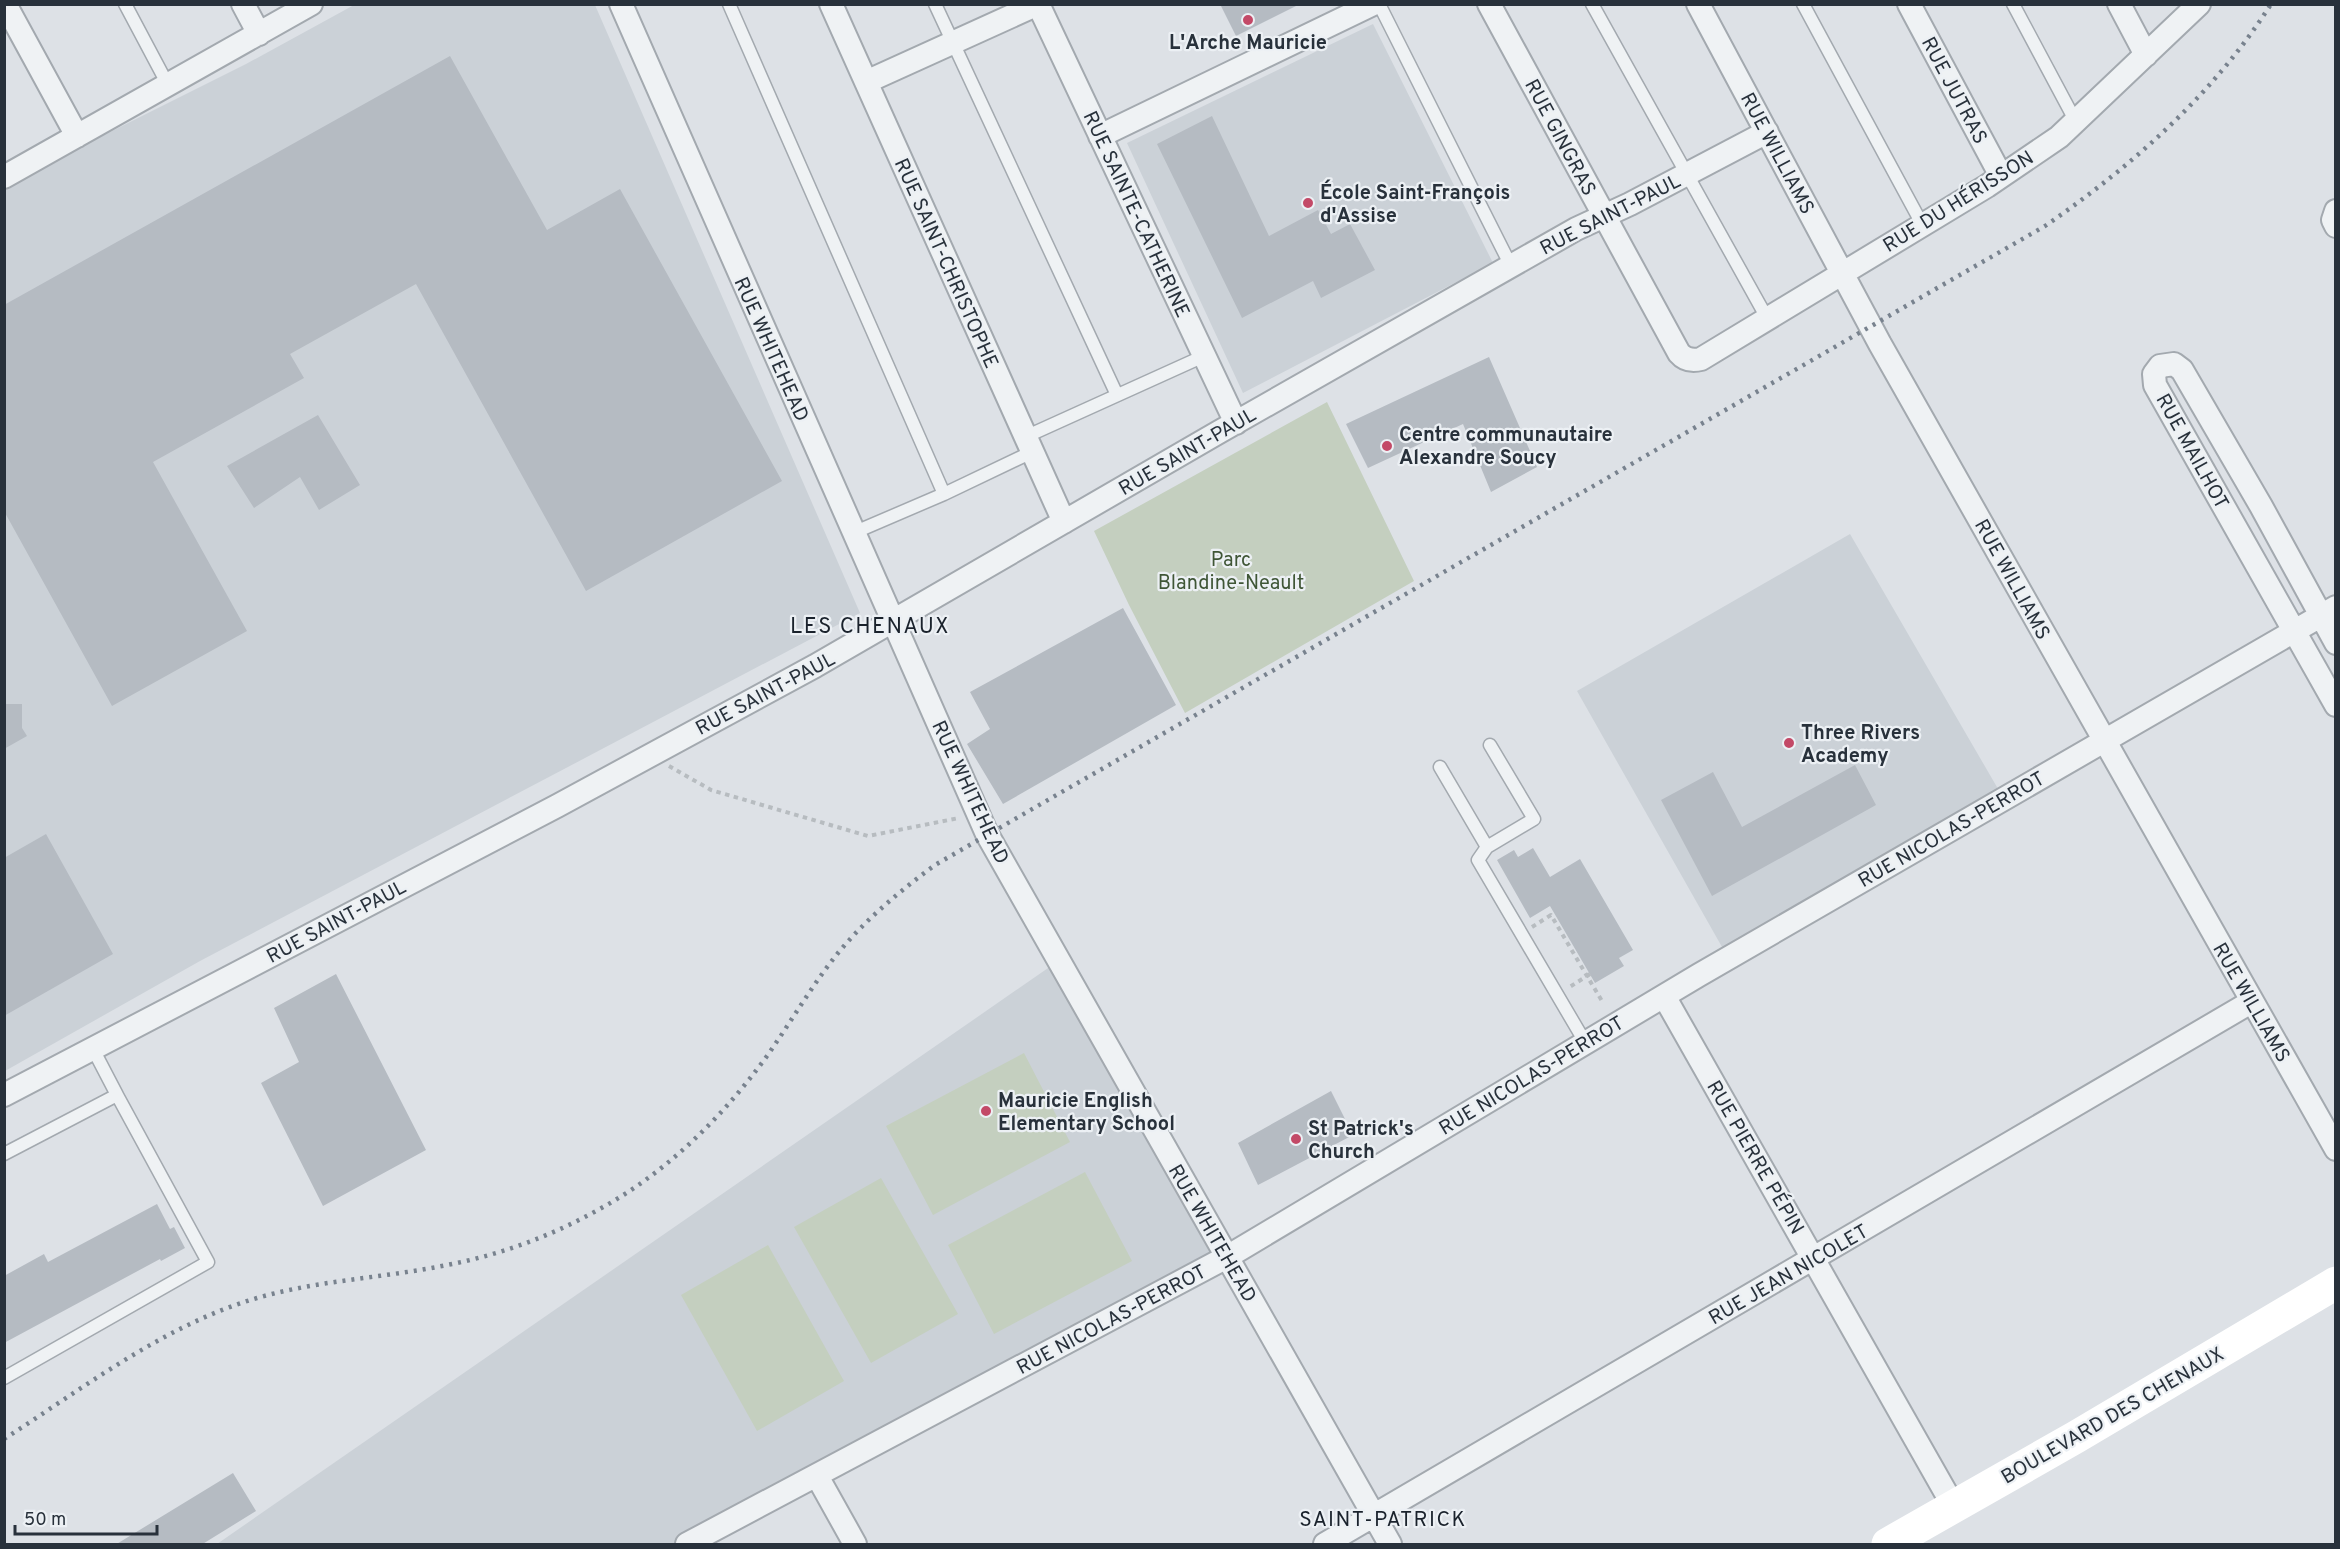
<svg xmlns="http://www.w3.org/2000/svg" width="2340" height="1549" font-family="Overpass,sans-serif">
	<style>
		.built { fill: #cbd1d7 }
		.green { fill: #c4cfbf }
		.building { fill: #b5bbc2 }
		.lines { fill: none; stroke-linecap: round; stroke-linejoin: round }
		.lane-casing { stroke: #a3a9af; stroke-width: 15 }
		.street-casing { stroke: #a3a9af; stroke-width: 26 }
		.path { stroke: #b7bcc0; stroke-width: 4; stroke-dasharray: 4.5 4.5; stroke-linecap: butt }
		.lane { stroke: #eff2f4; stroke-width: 12 }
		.street { stroke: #eff2f4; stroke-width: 22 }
		.secondary { stroke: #fff; stroke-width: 33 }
		.rail { stroke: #78828e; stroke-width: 4.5; stroke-dasharray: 3 6; stroke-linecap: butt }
		.poi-dot { fill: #c34967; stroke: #ecf0f4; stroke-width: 2 }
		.labels { text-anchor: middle; stroke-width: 4.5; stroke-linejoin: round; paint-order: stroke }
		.poi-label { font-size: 20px; font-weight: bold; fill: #28313b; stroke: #ecf0f4; text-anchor: start }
		.street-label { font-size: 20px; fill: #28313b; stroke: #ecf0f4 }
		.park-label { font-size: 20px; fill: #3f5636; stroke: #ecf0f4 }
		.neighbourhood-label { font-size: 21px; letter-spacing: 1.5px; fill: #1a222c; stroke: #ecf0f4 }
		.quarter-label { font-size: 22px; letter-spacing: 1.5px; fill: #1a222c; stroke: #ecf0f4 }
	</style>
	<rect width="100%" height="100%" fill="#dde1e6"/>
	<path class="built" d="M354,5h241l265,608 -660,348 -195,110 -1,-882 62,-35 180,-90z
		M1373,24l120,239 -250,130 -116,-250z
		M1850,534l151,260 -275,160 -149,-263z
		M1051,966l161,290 -538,288h-457z"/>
	<path class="green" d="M1327,402l87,179 -229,132 -56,-108 -35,-74z
		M1024,1053l46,89 -137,73 -47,-89z
		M1085,1172l47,89 -138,73 -46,-89z
		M881,1178l77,136 -87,49 -77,-136z
		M768,1245l76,136 -87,50 -76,-136z"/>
	<path class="building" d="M1220,4h80l-64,32z
		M450,56l97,174 73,-41 162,292 -196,110 -170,-307 -126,70 14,24 -151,84 94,169 -135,75 -108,-195v-206z
		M1212,116l57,120 49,-26 13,24 19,-10 25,46 -54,28 -8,-17 -71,37 -85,-174z
		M1489,357l48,110 -46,25 -28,-68 -95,44 -22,-44z
		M318,415l42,70 -41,25 -19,-33 -46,31 -27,-42z
		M1123,608l53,97 -173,99 -36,-60 23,-15 -20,-37z
		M4,704h18v24l5,8 -23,13z
		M1855,765l21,40 -164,91 -51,-96 52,-28 29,55z
		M46,834l67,120 -109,62v-158z
		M1533,848l17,29 30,-18 53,91 -14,8 5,8 -29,17 -45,-77 -20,12 -33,-58 17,-10 4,7z
		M336,974l90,176 -103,56 -62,-123 38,-21 -25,-54z
		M1331,1091l22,44 -95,50 -20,-42z
		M157,1204l13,25 4,-2 11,21 -24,13 -1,-2 -156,84v-67l40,-22 4,8z
		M233,1473l23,38 -55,34h-86z"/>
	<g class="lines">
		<g class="lane-casing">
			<path id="lane" d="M125,4l43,81
				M729,4l215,490
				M935,4l182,391
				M1379,4l132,262
				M1592,4l175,314
				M1803,4l119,220
				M2013,4l63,118
				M1025,437l179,-81
				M853,533l91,-39 88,-42
				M1490,745l44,74 -47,28 -9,13 107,182
				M1440,767l47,80
				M4,1154l113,-59 -24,-46
				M4,1378l204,-116 -91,-167"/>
		</g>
		<g class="street-casing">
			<path id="street" d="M5,4l72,132
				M243,4l16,30
				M621,4l366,830 403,710
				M831,4l233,518
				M1489,4l190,349c6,7 14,8 22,6l286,-173 72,-49 140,-133
				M1698,4l182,340 456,805
				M1909,4l92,172
				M2119,4l27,51
				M866,82l172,-78 198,419
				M1100,136l273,-132
				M4,177l307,-173
				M2336,211l-3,9 3,6
				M2336,643l-75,-137 -79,-136 -8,-6 -14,2 -6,8 1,11 181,320
				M1664,996l290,511
				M4,1095l553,-289 258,-140 404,-234 357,-203 54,-25 137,-72
				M817,1476l38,68
				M687,1544l540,-287 472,-282 637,-368
				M1325,1544l926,-542"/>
		</g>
		<path class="path" d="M669,766l42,24 157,46 91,-18
			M1532,927l19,-12 36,61 -19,12
			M1590,974l-3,2 15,25"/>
		<use href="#lane" class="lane"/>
		<use href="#street" class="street"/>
		<path class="secondary" d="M1888,1544l188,-107 260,-154"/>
		<path class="rail" d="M4,1439c80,-51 160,-114 253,-141 62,-18 127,-20 190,-33 52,-10 102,-28 149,-54 69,-37 125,-92 171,-155 24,-34 45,-71 71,-103 28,-34 62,-62 97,-88l1110,-639c87,-60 169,-132 226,-222"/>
	</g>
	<g class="poi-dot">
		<circle cx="1248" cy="20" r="6"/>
		<circle cx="1308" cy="203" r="6"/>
		<circle cx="1387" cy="446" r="6"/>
		<circle cx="1789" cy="743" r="6"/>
		<circle cx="986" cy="1111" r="6"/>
		<circle cx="1296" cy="1139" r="6"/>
	</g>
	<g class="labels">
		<g class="poi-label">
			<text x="1248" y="49" text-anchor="middle">L'Arche Mauricie</text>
			<text x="1320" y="199">École Saint-François<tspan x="1320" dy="23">d'Assise</tspan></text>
			<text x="1399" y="441">Centre communautaire<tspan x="1399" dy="23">Alexandre Soucy</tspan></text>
			<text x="1801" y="739">Three Rivers<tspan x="1801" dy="23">Academy</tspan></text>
			<text x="998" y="1107">Mauricie English<tspan x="998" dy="23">Elementary School</tspan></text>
			<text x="1308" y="1135">St Patrick's<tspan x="1308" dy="23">Church</tspan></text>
		</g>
		<g class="street-label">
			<text transform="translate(1955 90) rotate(62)" y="7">RUE JUTRAS</text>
			<text transform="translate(1561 137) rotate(62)" y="7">RUE GINGRAS</text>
			<text transform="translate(1778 153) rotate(62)" y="7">RUE WILLIAMS</text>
			<text transform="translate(1958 201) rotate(-32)" y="7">RUE DU HÉRISSON</text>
			<text transform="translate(1137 214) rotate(65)" y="7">RUE SAINTE-CATHERINE</text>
			<text transform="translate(1610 214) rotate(-27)" y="7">RUE SAINT-PAUL</text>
			<text transform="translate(947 263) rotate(66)" y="7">RUE SAINT-CHRISTOPHE</text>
			<text transform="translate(772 349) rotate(66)" y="7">RUE WHITEHEAD</text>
			<text transform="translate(1187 451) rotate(-30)" y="7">RUE SAINT-PAUL</text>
			<text transform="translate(2193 451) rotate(61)" y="7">RUE MAILHOT</text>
			<text transform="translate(2013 579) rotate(61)" y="7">RUE WILLIAMS</text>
			<text transform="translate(765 693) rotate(-28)" y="7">RUE SAINT-PAUL</text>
			<text transform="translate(971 792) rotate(65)" y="7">RUE WHITEHEAD</text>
			<text transform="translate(1951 829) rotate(-30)" y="7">RUE NICOLAS-PERROT</text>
			<text transform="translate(336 921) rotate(-28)" y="7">RUE SAINT-PAUL</text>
			<text transform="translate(2252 1002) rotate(60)" y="7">RUE WILLIAMS</text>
			<text transform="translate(1531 1075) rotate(-31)" y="7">RUE NICOLAS-PERROT</text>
			<text transform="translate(1756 1157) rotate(60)" y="7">RUE PIERRE PÉPIN</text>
			<text transform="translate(1213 1233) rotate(60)" y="7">RUE WHITEHEAD</text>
			<text transform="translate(1788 1274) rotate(-30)" y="7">RUE JEAN NICOLET</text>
			<text transform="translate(1111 1319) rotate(-28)" y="7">RUE NICOLAS-PERROT</text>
			<text transform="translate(2112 1415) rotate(-30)" y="7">BOULEVARD DES CHENAUX</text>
		</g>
		<g class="park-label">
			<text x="1231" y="566">Parc<tspan x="1231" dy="23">Blandine-Neault</tspan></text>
		</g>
		<g class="neighbourhood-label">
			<text x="1383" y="1526">SAINT-PATRICK</text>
		</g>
		<g class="quarter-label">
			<text x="870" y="633">LES CHENAUX</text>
		</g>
	</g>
	<rect width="2340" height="1549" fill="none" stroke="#28313b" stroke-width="12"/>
	<path d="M15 1525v9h142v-9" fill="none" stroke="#28313b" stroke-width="3"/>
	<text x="24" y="1525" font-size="18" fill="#28313b" stroke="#ecf0f4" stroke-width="4.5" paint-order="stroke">50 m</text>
</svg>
